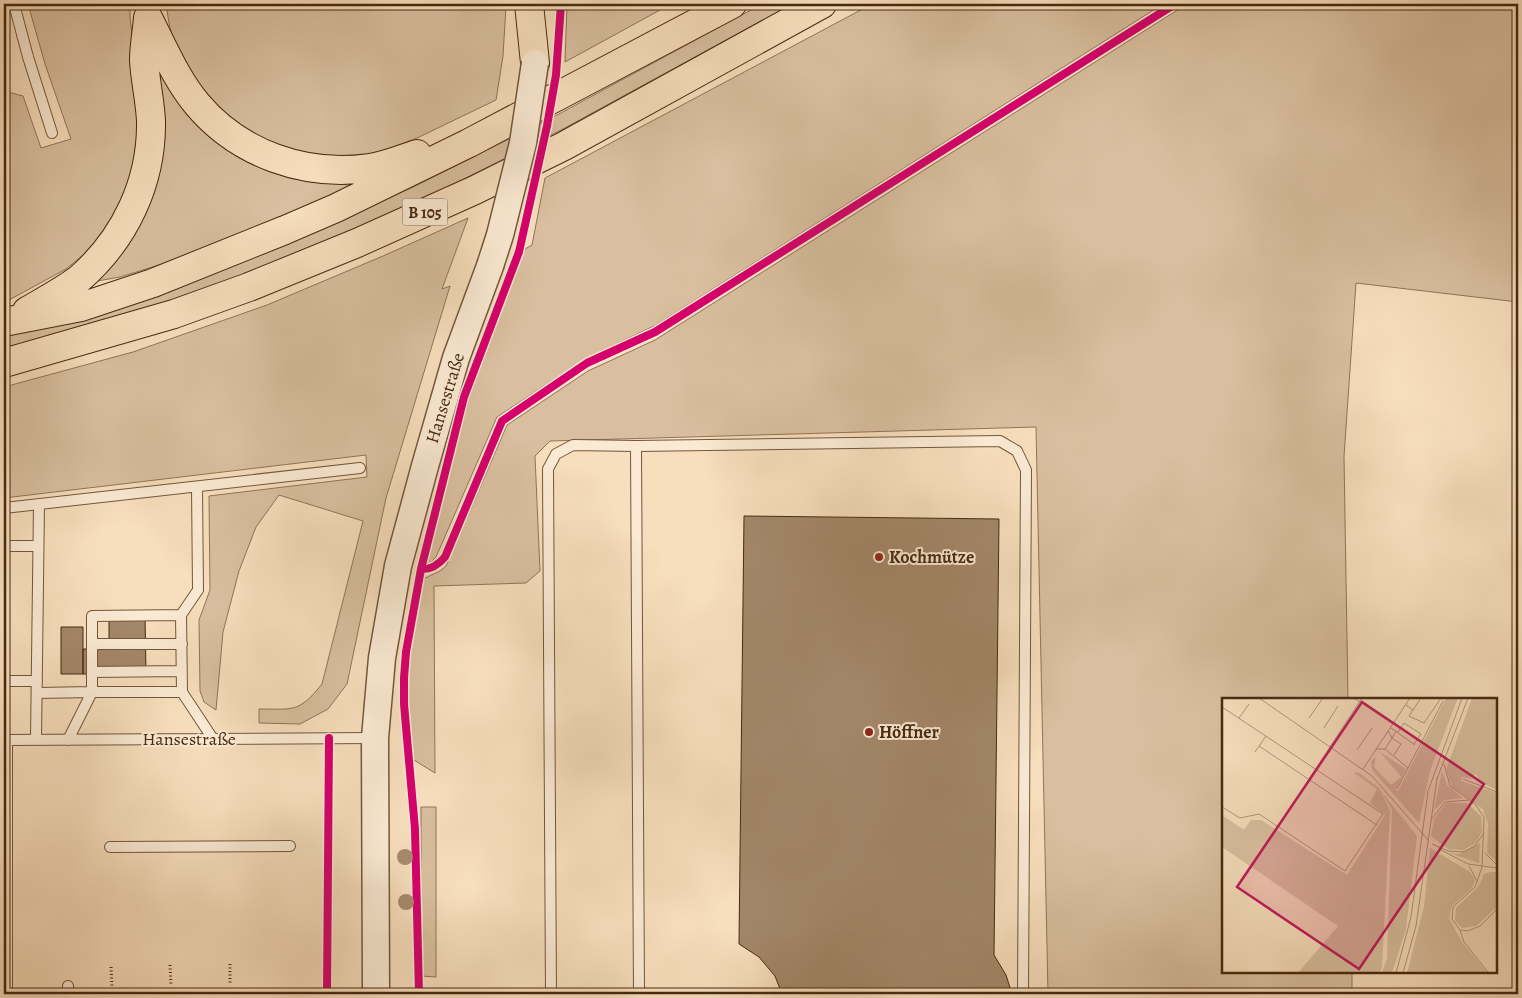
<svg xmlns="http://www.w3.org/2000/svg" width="1522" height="998" font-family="Alegreya,serif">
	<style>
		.green { fill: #d9bf9f; stroke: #907458 }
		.building { fill: #a38769; stroke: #482910 }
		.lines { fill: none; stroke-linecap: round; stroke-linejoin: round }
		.service-casing { stroke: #74563b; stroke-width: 12 }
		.tertiary-casing { stroke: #74563b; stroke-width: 29 }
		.trunk-casing { stroke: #482910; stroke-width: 30 }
		.path { stroke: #482910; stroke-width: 3; stroke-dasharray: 1 2.5; stroke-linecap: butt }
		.service { stroke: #faead3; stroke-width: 10 }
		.tertiary { stroke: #faead3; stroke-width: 26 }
		.trunk { stroke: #f7debc; stroke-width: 28 }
		.tertiary-bridge-casing { stroke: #74563b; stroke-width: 29; stroke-linecap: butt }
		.tertiary-bridge { stroke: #faead3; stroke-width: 26 }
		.cycleway-casing { stroke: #faead3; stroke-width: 11 }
		.cycleway { stroke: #d6006c; stroke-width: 8 }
		.tree { fill: #a78b6d }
		.poi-dot { fill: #8f2418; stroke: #faead3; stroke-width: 2 }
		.labels { text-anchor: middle; stroke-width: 4; stroke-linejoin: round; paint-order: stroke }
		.shield { fill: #faead3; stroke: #7d634a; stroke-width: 1 }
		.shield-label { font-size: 16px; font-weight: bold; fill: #482910 }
		.street-label { font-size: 18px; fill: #482910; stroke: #faead3 }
		.poi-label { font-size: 18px; font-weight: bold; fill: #482910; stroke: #faead3; text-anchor: start }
		.inset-road { fill: none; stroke: #b19677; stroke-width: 1 }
		.view { fill: #c2185b; fill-opacity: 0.15; stroke: #c2185b; stroke-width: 2.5 }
		.inset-edge { fill: none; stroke: #482910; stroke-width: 2.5 }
	</style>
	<rect width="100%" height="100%" fill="#f7debc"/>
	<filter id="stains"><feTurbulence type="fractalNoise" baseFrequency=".004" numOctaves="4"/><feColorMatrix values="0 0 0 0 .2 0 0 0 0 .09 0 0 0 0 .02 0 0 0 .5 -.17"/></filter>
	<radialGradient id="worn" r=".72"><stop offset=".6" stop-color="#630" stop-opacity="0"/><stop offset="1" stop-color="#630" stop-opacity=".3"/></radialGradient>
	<path class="green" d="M28,4h102v13l5,43 4,83 -11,51 -23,43 -39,32 -57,31 -5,1v-210l19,5 18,52 30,-9 -26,-75z
		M166,4h343l-3,2 -3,50 -7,44 -79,38 -32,12 -32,8 -25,3 -74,-21 -48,-40 -31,-52 -6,-25z
		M567,4h104l-106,58z
		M762,4h30l-231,126 -117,59 -78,36 -129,52 -116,40 -117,31v-14l356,-123 53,-24 146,-73z
		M872,4h291l-507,321 -71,34 -88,58 -61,140 -5,5h-5l43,-164 56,-149 7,-4 13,-67z
		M1187,4h331v298l-162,-19 -12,173 4,243h-125v273h129v22h-304l-12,-567 -486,14 -15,15 5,115 -14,12 -92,3 1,187 -26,-16c-3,-34 -8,-69 -3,-103 3,-25 11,-51 17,-75l17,-8 6,-5 61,-141 81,-54 67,-31z
		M157,66c5,10 10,21 17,30 28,42 67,69 116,82 19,5 39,1 57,7l1,5 -129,53 -60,22 -39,12 -34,6 31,-29z
		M468,218l-26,71 8,-3 -64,212 -39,186 -19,25 -28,15 -41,-1v-14c34,0 40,4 63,-25l41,-163 -84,-26 -23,32 -17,44 -16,61 -7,78 -12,-8 -4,-11 -1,-71 11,-30 -1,-94 158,-19 -1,-22 -362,43v-111l129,-35 134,-47 116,-49z
		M421,807h15v170l-15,-1z"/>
	<path class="building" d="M744,516l255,3 -5,436 12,20 6,19h-230l-7,-18 -16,-19 -20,-13z
		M109,614h36l1,60h-63v-25h26z
		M61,627h22v47h-22z"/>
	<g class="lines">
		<g class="service-casing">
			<path id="service" d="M14,4l14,53 24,76
				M636,446l3,548
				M4,508l356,-40
				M4,546h34
				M92,644h90
				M92,672l89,-1
				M4,681h33
				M182,692l-1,-77 17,-25 -1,-103
				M37,693l55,-1v-76l89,-1
				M4,740l370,-2
				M7,740v254
				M36,740l3,-236
				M68,740l24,-48h90l31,47
				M110,847l180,-1
				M68,986l1,8
				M551,994l-3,-525 8,-15 17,-9 63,1 364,-5 17,10 9,19 -3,524"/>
		</g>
		<g class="tertiary-casing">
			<path id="tertiary" d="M376,994l-1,-256 7,-80 16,-92 27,-100 31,-108 34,-92"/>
		</g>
		<g class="trunk-casing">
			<path id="trunk" d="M529,4l6,59
				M148,18c15,29 28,61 49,86 42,50 108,73 172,64 16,-2 32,-9 48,-14
				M27,311c17,-10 36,-20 52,-32 46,-40 73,-97 72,-158 -1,-21 -6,-41 -7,-61 0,-14 3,-29 4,-42
				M4,322l77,-15 72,-24 132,-53 51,-22 133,-65 263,-139
				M4,363l170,-49 75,-27 108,-44 118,-53 89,-44 258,-142"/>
		</g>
		<path class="path" d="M230,964v21
			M170,965l1,21
			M111,967l1,19"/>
		<use href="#service" class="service"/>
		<use href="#tertiary" class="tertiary"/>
		<use href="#trunk" class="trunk"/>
		<g class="tertiary-bridge-casing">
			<path id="tertiary-bridge" d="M490,266l10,-31 23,-92 12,-80"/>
		</g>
		<use href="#tertiary-bridge" class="tertiary-bridge"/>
		<g class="cycleway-casing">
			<path id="cycleway" d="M421,569c10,1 18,-5 24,-12l57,-136 85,-58 68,-31 520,-328
				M327,994l2,-256
				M419,994l-4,-165 -11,-125v-26l2,-26 15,-83 43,-172 55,-145 28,-126 9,-51 5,-71"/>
		</g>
		<use href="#cycleway" class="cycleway"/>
	</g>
	<g class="tree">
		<circle cx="405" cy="857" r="8"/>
		<circle cx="406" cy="902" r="8"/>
	</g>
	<g class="poi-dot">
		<circle cx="879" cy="557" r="5"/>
		<circle cx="869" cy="732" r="5"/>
	</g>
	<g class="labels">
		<rect class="shield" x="402.5" y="198.5" width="45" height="27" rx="4"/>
		<g class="shield-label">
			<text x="425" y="218">B 105</text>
		</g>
		<g class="street-label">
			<text transform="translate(445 398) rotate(-73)" y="6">Hansestraße</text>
			<text x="189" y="745">Hansestraße</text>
		</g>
		<g class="poi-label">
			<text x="889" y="563">Kochmütze</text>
			<text x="879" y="738">Höffner</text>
		</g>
	</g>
	<g transform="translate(1222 698)">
		<rect width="275" height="275" fill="#f7debc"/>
		<path d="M224,0h12l-28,73 -11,52 -47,-53 -1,-9 5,-4 -2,10 17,18 10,-8 -21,-25 26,17 -10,21 2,1zM250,0h25v92l-16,-8 -5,-8 -6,5 -8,-2 -1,4 36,12v69l-10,-9 1,-29 -5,-15 -31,-22 -6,-17zM220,73l5,14 16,13 -18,2 -11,10zM136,74l21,16 11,23 -8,157 -2,5h-82l40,-47 -116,-79v-32l22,15 7,-10h10l86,55 38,-60 -15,-12 7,-14 -23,-16zM158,92l37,46 -11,93 -14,44h-10l5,-15 5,-148zM224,105h21l14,13 1,16 -6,11 -13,7 -15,-1 -17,-13 3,-17zM258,145l-1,20 -30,-10 10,1zM208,150l40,24 5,8 -3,8 -20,18 -3,12 13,24 26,31h-81l17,-66zM269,174h6v35l-21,19 -14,2 -7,-7 1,-13 23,-22 5,-12z" fill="#d9bf9f"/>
		<path class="inset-road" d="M37,0l113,78 57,65M132,0l39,26M184,7l7,5 8,-12M0,9l161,107 -38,57 -86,-57 -19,4 -18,-11M191,12l-4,6 15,7 17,-25M17,20l10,-14M87,20l14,-20M102,30l14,-22M169,30l24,17M176,34l6,-9 17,11 -7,10M37,48l118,79M154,51h9l7,-11 -4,-7M163,51l23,19M135,52l15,-22M33,54l11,-16M172,57l7,-11 -9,-6 4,-7M222,66l6,22 25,18 9,13 -2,50M141,71l47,-71M87,81l53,-81M241,81l34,13M175,91l46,-88M209,122l14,-18 24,-2M210,146l16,7 15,1 12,-6 9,-13M217,151l29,15 29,4M263,155l12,12M247,168l8,15M260,169l-7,20 -22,20 -1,12 8,11 8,1 12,-5 17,-17M238,232l4,12 25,31M174,275l15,-56 17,-126 34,-93M181,275l13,-47 21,-147 31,-81"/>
		<path class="view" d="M140,4l122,82 -125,185 -122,-82z"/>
		<rect width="275" height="275" class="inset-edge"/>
	</g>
	<rect width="1522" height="998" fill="none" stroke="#f7debc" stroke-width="20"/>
	<rect x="5" y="5" width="1512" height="988" fill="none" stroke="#482910" stroke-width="2.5"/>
	<rect x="10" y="10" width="1502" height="978" fill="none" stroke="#482910"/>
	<rect width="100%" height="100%" filter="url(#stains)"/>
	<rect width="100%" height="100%" fill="url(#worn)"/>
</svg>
